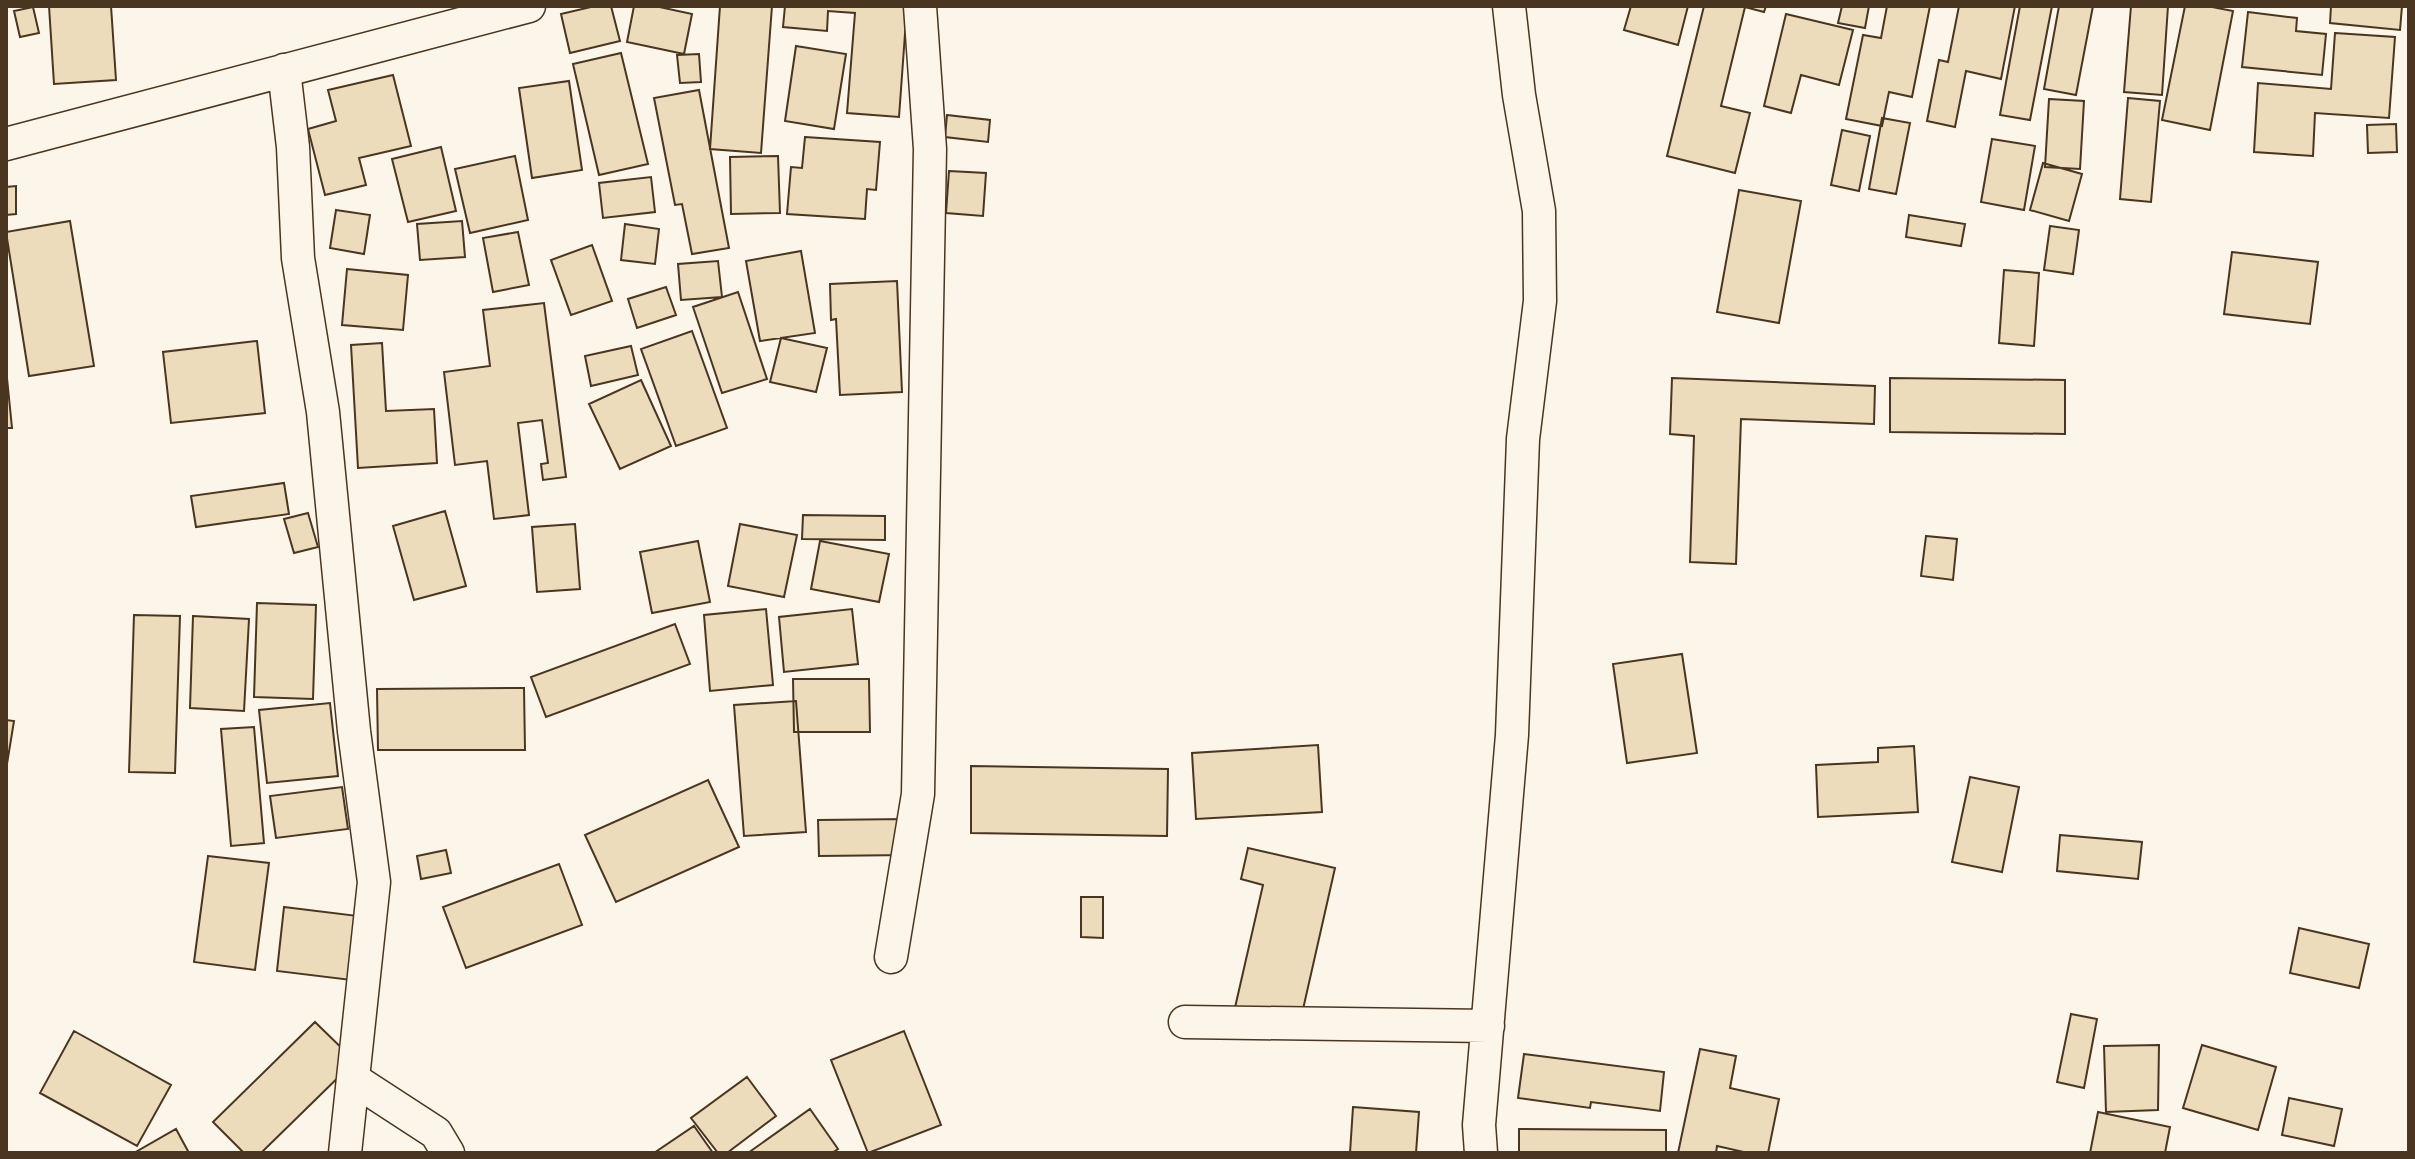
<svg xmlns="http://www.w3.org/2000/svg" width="2415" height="1159" font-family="'Noto Sans',sans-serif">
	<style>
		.building { fill: #ecdcbc; stroke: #4a3520; stroke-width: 2 }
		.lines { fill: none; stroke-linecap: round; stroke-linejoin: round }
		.minor-casing { stroke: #4a3520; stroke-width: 35 }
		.minor { stroke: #fbf6e9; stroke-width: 32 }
	</style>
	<rect width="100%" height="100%" fill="#fbf6e9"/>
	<path class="building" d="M49,6h62l5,74 -62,4z
		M595,6h16l9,35 -50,12 -9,-39z
		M634,6h21l37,8 -8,40 -57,-12z
		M720,6h52l-11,147 -51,-4z
		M785,6h122l-8,111 -52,-4 8,-100 -27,-2 -1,20 -44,-4z
		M1631,6h57l-10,39 -54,-15z
		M1704,6h62l-2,6 -19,-5 -24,99 29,7 -15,60 -68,-17z
		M1842,6h27l-4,22 -27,-5z
		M1887,6h43l-18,91 -23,-5 -7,34 -36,-7 17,-84 18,3z
		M1959,6h56l-14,73 -35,-8 -11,56 -28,-6 12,-61 9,2z
		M2020,6h32l-22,114 -30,-5z
		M2059,6h34l-17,89 -32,-6z
		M2131,6h37l-6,89 -38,-3z
		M2185,6h22l26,5 -23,119 -48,-10z
		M2331,6h71l-2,24 -70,-7z
		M33,7l6,26 -19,4 -6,-26z
		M2248,12l49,6 -1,13 30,3 -4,41 -80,-8z
		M1786,14l67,16 -14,55 -38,-10 -10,38 -27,-7z
		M2335,33l60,4 -6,81 -74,-5 -2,43 -59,-4 4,-69 73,6z
		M796,46l50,8 -12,75 -49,-8z
		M621,53l27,111 -49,11 -26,-111z
		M699,54l2,28 -21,1 -3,-28z
		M393,75l18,71 -52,12 7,27 -41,10 -17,-66 28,-8 -8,-31z
		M569,81l13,89 -50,8 -13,-90z
		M699,90l30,158 -37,6 -10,-50 -7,1 -21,-107z
		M2128,98l32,3 -9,101 -31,-3z
		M2049,99l35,2 -4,68 -35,-2z
		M947,115l43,5 -2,22 -43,-5z
		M1882,118l28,5 -14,71 -27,-5z
		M2396,124l1,28 -29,1 -1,-28z
		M1842,130l28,6 -11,55 -28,-6z
		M805,137l75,5 -4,48 -9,-1 -2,30 -78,-5 4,-47 11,1z
		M1992,139l43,7 -11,64 -43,-8z
		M441,147l15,64 -48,11 -16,-63z
		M515,156l13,64 -58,13 -15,-64z
		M778,156l2,57 -49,1 -1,-57z
		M2043,163l39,11 -13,47 -39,-11z
		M949,171l37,2 -3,43 -37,-3z
		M651,177l4,35 -52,6 -4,-35z
		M16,186v28l-10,1v-28z
		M1739,190l62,11 -22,122 -62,-11z
		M336,210l34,5 -6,39 -34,-6z
		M1909,215l56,9 -4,22 -55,-9z
		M70,221l24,145 -65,10 -23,-144z
		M462,221l3,36 -45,3 -3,-36z
		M625,224l34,5 -4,35 -34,-4z
		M2050,226l29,4 -6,44 -29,-4z
		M518,232l11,53 -36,7 -10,-54z
		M592,245l20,56 -41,14 -20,-55z
		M801,251l14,82 -55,8 -14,-80z
		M2232,252l86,10 -8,62 -86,-10z
		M718,261l4,36 -41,3 -3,-36z
		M347,269l61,6 -5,55 -61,-5z
		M2004,270l35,3 -5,73 -35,-3z
		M897,281l5,111 -62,3 -4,-76 -5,1 -1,-36z
		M666,287l10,28 -39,13 -9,-29z
		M738,292l29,87 -45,14 -29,-86z
		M544,303l22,174 -23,3 -2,-16 7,-1 -6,-43 -24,3 11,92 -35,4 -7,-58 -32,4 -11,-93 46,-6 -7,-56z
		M692,331l35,97 -51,18 -35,-97z
		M781,338l46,10 -11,44 -46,-10z
		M257,341l8,72 -94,10 -8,-71z
		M382,343l4,68 48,-2 3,54 -79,5 -7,-123z
		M631,346l7,29 -47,11 -6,-30z
		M6,368l6,60h-6z
		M1672,378l203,8 -1,38 -133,-5 -5,145 -46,-2 4,-126 -24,-2z
		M1890,378l175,2v54l-175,-2z
		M641,380l30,66 -51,23 -31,-65z
		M284,483l5,31 -93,13 -5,-31z
		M445,511l21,75 -52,14 -21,-74z
		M308,513l10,34 -24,6 -10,-34z
		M803,515l82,1v24l-83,-1z
		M575,524l5,65 -43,3 -5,-65z
		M740,524l57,11 -13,62 -56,-11z
		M1926,536l31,3 -4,41 -32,-4z
		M698,541l12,61 -58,11 -12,-61z
		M820,541l69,13 -10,48 -68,-13z
		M257,603l59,2 -3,94 -59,-2z
		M766,609l7,76 -63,6 -6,-76z
		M852,609l6,55 -74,8 -5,-55z
		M134,615l46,1 -5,157 -46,-1z
		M193,616l56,3 -5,92 -54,-3z
		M675,624l15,40 -144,53 -15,-40z
		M1682,654l15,99 -70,10 -14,-99z
		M793,679h76l1,53h-76z
		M524,688l1,62h-147l-1,-61z
		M796,701l10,131 -62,4 -10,-131z
		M330,703l8,73 -71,7 -8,-73z
		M6,720l8,1 -8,49z
		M254,727l10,116 -33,3 -10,-117z
		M1318,745l4,67 -126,7 -4,-66z
		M1914,746l4,66 -100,5 -2,-52 62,-3v-14z
		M971,766l197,3 -1,67 -196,-3z
		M1970,777l49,10 -17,85 -50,-10z
		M708,780l31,67 -123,55 -31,-67z
		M342,787l6,42 -72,9 -6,-42z
		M908,819l1,36 -90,1 -1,-36z
		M2060,835l82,7 -4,37 -81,-8z
		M1248,848l87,20 -36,159 -65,-15 29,-127 -22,-6z
		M446,850l5,23 -30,6 -4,-23z
		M208,856l61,7 -14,107 -61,-8z
		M559,864l23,61 -116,43 -23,-61z
		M1081,897h22v41l-22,-1z
		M284,907l74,9 -7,64 -74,-9z
		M2299,928l70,16 -10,44 -69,-15z
		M2071,1014l26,5 -13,69 -27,-6z
		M315,1022l40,39 -94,92h-17l-31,-31z
		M74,1031l97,54 -34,61 -97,-53z
		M904,1031l37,94 -73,28 -37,-93z
		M2159,1045l-1,65 -52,2 -2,-66z
		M2202,1045l74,22 -18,63 -75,-22z
		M1700,1049l36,7 -6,32 49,11 -11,54h-20l-31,-7 -1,7h-38z
		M1524,1054l140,18 -4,39 -69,-9 -1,6 -72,-10z
		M747,1077l29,39 -49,37h-9l-27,-35z
		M2289,1098l53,11 -8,37 -52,-11z
		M1353,1107l66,5 -3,41h-66z
		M810,1109l28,40 -6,4h-84z
		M2098,1112l72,15 -5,26h-75z
		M694,1126l19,27h-59z
		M176,1129l13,24h-55z
		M1519,1129l147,1v23h-147z"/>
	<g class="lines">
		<g class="minor-casing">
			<path id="minor" d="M284,70l9,77 5,111 25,154 31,319 20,151 -29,271
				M6,144l523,-138
				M891,957l27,-163 12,-645 -10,-143
				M1185,1022l303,4
				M353,1079l83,54 12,20
				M1481,1153l-2,-28 33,-390 11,-296 17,-138 -1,-90 -20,-116 -10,-89"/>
		</g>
		<use href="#minor" class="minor"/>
	</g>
	<rect width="2415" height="1159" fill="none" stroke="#4a3520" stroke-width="16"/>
</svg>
